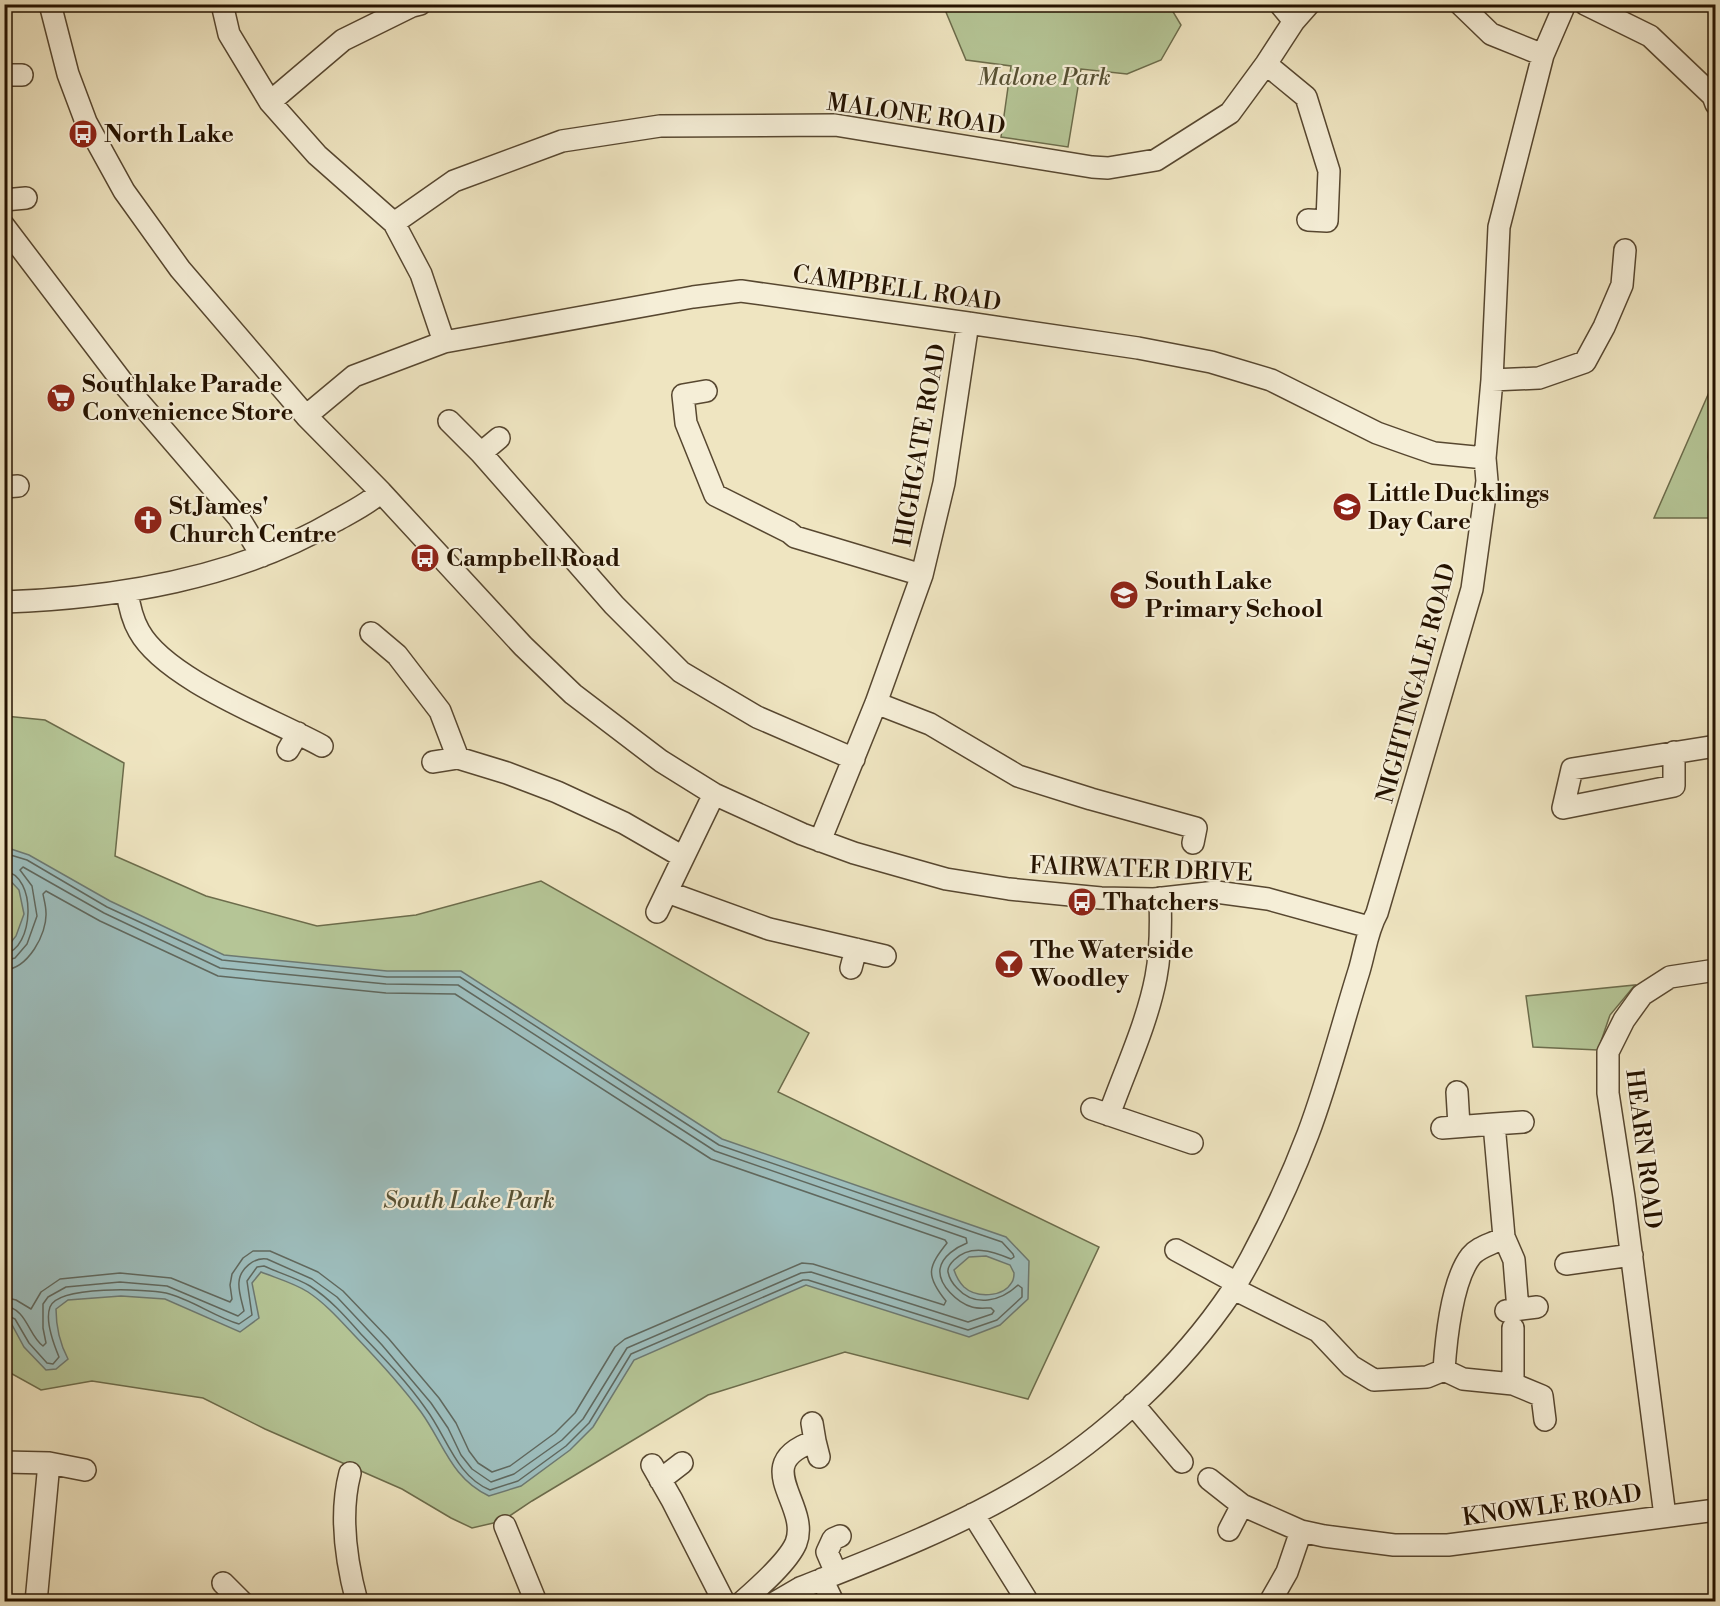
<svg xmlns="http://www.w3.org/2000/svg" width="1720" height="1606" font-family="'Libre Bodoni',serif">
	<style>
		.green { fill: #b5c596; stroke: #6c6c4b; stroke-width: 1.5 }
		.water { fill: #9dbdbc; stroke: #6d7971; stroke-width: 1.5; fill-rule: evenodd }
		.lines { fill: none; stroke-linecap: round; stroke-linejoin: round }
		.shore { stroke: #60685e; stroke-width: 1.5 }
		.minor-casing { stroke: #574730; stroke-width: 24 }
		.minor { stroke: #f5eed7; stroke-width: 21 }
		.labels { text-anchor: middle; stroke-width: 4.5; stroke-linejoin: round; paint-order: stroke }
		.park-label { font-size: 24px; font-style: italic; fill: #575134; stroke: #f5eed7 }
		.street-label { font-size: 24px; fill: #241200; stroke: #f5eed7 }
		.poi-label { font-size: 24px; font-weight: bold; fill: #241200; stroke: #f5eed7; text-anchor: start }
	</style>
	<rect width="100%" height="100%" fill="#efe5c1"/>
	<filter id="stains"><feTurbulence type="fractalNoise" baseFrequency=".00333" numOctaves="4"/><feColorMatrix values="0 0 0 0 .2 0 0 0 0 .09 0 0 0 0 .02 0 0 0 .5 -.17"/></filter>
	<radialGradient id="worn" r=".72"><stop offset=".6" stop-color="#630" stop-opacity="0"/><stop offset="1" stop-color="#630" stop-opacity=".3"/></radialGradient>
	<path class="green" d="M943,5h226l12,20 -20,35 -34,14 -46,-5 -13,78 -67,-10 10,-71 -45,-6z
		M1714,381l-6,76 7,61h-61z
		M5,716l40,4 79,43 -9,93 91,40 111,30 99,-11 125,-34 268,152 -31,59 321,155 -71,152 -183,-47 -137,43 -176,106 -30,20 -30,7 -21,-10 -49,-29 -137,-60 -62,-31 -111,-17 -51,9 -36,-20z
		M1635,985l-25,30 -12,35 -65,-3 -7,-51z"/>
	<path class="water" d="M5,847l24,8 81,46 114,54 163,16h74l261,168 284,98 23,24 -1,38 -28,26 -31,12 -163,-52 -172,75 -41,67 -23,23 -49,36 -32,10c-38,-18 -45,-52 -68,-84 -20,-27 -43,-52 -66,-76 -15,-16 -29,-32 -47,-44 -14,-9 -32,-14 -47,-20l-9,11 7,35 -19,14 -75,-33 -44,-3 -53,4 -12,9c0,18 3,33 12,50l-12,10 -10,1 -22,-23 -13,-24 -6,-4 -1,-368 12,-15 8,-22 -5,-24 -14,-15zM986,1256l24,9 4,8c0,3 0,6 -2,9 -9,16 -36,16 -48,5 -5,-5 -8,-11 -10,-17l15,-13z"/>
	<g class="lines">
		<path class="shore" d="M4,853l23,7 80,47 115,53 165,17h73l259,168 283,97 11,12 1,3 -3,2c-19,-8 -40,-15 -57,1 -3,3 -7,7 -6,12 1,5 5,12 9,16 18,20 44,13 61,-3l4,3v9l-25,23 -29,10 -160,-50h-5l-172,74 -42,69 -23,23 -48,35 -28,9c-34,-14 -43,-53 -64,-81 -19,-27 -43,-52 -66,-76 -15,-17 -30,-34 -50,-47 -13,-8 -31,-13 -46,-20l-7,1 -10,14 5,34 -13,9c-24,-7 -48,-25 -73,-31 -19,-4 -108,-8 -116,14 -5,13 4,38 9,50l-6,7 -6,-1 -18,-20 -14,-24 -11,-5
			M4,871c34,4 30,79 0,83
			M4,961l11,-3 12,-14 10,-28 -5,-30 -12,-16 3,-3 81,46 116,55 166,16 72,1 257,166 251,87 1,5c-10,4 -25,13 -27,26 -2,16 18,34 32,38 6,2 13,1 19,1l3,3 -2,3 -24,8 -157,-50 -10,1 -174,75 -44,71 -21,21 -48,34 -23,8 -19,-13 -11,-14 -13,-27 -17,-25 -49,-58 -45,-48 -25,-18 -45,-20c-13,-2 -27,10 -28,23 -1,9 3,20 5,29l-6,5 -71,-30 -47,-4 -54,5 -18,10 -5,7v24l3,15 -3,3c-15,-11 -16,-38 -39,-40
			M4,970c24,-1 43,-36 42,-57 0,-7 -2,-13 -3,-19l3,-3 54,30 118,55 168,17 69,1 256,165 234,81 2,3c-19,24 -22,32 -1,58l-2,4 -131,-41 -11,-1 -177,76 -10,8 -40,66 -20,20 -45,33 -18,6 -14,-9 -9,-12 -13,-28 -17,-25 -50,-59 -46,-48 -25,-19 -48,-21h-17l-10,7 -11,16 -2,11 2,14 -2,3 -59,-24 -51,-5 -60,6 -19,13 -10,17 -15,-9 -12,-3"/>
		<g class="minor-casing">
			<path id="minor" d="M50,4l18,70 18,48 38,69 56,78 126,147 75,76 142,154 50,48 88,67 53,33 88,40 52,19 92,26 63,10 92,9 53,1 62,-7 52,7 101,28
				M222,4l7,30 41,68 47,53 77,68 27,51 23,68
				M1280,4l14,17
				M1460,4l31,30 52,21
				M1585,4l65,32 63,60 3,8
				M1266,64l40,33 23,74 -2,50 -19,-1
				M4,75h18
				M270,102l73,-62 69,-34 8,-2
				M4,200l22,-2
				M394,223l60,-42 108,-40 98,-15 175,-1 257,42 16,1 48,-8 74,-47 36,-49 28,-43 15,-17
				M4,226l123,162 112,130 23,38
				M1492,380l47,-2 46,-16 19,-35 18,-42 3,-35
				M706,391l-23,4 3,28 29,72 74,37 6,5 127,38
				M306,416l48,-40 90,-34 249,-45 48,-6 227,32 170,25 73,14 60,18 106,53 31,11 26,9 51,5
				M449,421l32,32 133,152 67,67 76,45 97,42
				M481,453l18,-15
				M4,487l14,-1
				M127,591c2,14 5,28 12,40 27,49 134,88 183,115
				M4,602c113,-4 232,-23 331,-81 16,-9 33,-17 46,-29
				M371,633l26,22 43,56 18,47
				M876,703l54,21 88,52 73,23 105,29 -3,15
				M288,750l10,-17
				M1674,752v34l-111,22 9,-39 144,-23
				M433,762l25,-4 49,15 50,19 67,31 59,34
				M820,841l56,-138 46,-128 22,-92 24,-160
				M667,892l102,37 116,27
				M657,912l57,-118
				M851,968l5,-19
				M1457,1092l2,34
				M1092,1109l100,34
				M1109,1115c16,-45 38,-91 47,-138 5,-26 5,-52 4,-79
				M1494,1124l29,-2
				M1442,1128l52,-4 10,113 10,23 4,50
				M1176,1250l61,33
				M1566,1264l66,-9
				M1234,1289l84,42 33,35 23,14 53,-3 17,-7 19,9 50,5 29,12 3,24
				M1506,1311l31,-4
				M1513,1328v56
				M1444,1370c2,-30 8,-90 27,-114 8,-10 23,-12 33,-19
				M1133,1404l49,58
				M812,1423l3,18
				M4,1462l45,1 36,7
				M652,1465l20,35 52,102
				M350,1473c-11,42 -4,88 7,129
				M1209,1479l33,26 59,26 23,5 70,9h54l268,-35
				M660,1480l22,-17
				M973,1514l53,85
				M1665,1516l-41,-319 -16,-104v-41l16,-32 18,-25 28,-18 46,-7
				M505,1526l31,76
				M1229,1530l13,-25
				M836,1573l-9,-21 6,-13 7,-3
				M822,1579l11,23
				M223,1583l19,19
				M36,1602l13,-139
				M742,1602c16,-14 46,-40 54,-59 15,-39 -49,-79 19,-102l4,16
				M776,1602l24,-14c74,-29 160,-62 228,-104 78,-47 153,-117 204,-193 7,-11 13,-22 19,-33 22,-41 41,-82 57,-124 20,-53 34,-109 51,-163 6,-20 8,-40 18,-58l95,-324 15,-108 -2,-23 7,-78 7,-153 44,-172 22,-51
				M1270,1602l17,-30 14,-41"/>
		</g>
		<use href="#minor" class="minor"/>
	</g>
	<defs>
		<g id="bus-disc" transform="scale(1.5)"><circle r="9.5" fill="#8f2418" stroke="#f5eed7"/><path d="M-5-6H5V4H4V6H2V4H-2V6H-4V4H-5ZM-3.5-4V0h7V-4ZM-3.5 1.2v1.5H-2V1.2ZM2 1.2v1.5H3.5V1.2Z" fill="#fff"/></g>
		<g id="supermarket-disc" transform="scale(1.5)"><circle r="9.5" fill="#8f2418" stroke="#f5eed7"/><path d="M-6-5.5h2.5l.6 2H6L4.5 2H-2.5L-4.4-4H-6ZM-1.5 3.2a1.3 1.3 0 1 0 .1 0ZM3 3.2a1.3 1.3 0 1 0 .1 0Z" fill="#fff"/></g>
		<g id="school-disc" transform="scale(1.5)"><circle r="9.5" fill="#8f2418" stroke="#f5eed7"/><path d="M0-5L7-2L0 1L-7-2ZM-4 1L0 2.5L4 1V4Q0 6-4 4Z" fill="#fff"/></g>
		<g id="church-disc" transform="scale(1.5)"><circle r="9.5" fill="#8f2418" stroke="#f5eed7"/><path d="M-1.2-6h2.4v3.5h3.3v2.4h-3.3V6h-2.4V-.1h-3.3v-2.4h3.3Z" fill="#fff"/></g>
		<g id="bar-disc" transform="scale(1.5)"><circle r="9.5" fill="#8f2418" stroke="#f5eed7"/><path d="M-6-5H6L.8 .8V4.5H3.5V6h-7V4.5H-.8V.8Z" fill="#fff"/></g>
	</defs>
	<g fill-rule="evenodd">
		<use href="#bus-disc" x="83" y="134"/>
		<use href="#supermarket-disc" x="61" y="398"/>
		<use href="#school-disc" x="1347" y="507"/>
		<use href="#church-disc" x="148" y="520"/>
		<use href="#bus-disc" x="425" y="558"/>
		<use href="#school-disc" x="1124" y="595"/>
		<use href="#bus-disc" x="1082" y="902"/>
		<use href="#bar-disc" x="1009" y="964"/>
	</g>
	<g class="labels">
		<g class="park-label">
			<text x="1044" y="85">Malone Park</text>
			<text x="469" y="1208">South Lake Park</text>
		</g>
		<g class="street-label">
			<text transform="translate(916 114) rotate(8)" y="8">MALONE ROAD</text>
			<text transform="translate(897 288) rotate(8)" y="8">CAMPBELL ROAD</text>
			<text transform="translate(920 445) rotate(-80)" y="8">HIGHGATE ROAD</text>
			<text transform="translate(1416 683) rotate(-75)" y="8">NIGHTINGALE ROAD</text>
			<text transform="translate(1141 869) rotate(2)" y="8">FAIRWATER DRIVE</text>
			<text transform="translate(1644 1149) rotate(83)" y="8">HEARN ROAD</text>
			<text transform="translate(1552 1505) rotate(-8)" y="8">KNOWLE ROAD</text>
		</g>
		<g class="poi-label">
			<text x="104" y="142">North Lake</text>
			<text x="82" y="392">Southlake Parade<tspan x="82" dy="28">Convenience Store</tspan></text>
			<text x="1368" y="501">Little Ducklings<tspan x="1368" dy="28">Day Care</tspan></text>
			<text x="169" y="514">St James'<tspan x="169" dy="28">Church Centre</tspan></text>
			<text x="446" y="566">Campbell Road</text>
			<text x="1145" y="589">South Lake<tspan x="1145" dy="28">Primary School</tspan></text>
			<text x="1103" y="910">Thatchers</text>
			<text x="1030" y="958">The Waterside<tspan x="1030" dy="28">Woodley</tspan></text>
		</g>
	</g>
	<rect width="1720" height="1606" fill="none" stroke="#efe5c1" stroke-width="24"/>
	<rect x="6" y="6" width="1708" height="1594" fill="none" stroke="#241200" stroke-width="3"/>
	<rect x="12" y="12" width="1696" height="1582" fill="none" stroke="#241200" stroke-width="1.5"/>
	<rect width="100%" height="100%" filter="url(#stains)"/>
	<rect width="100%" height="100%" fill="url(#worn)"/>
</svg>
